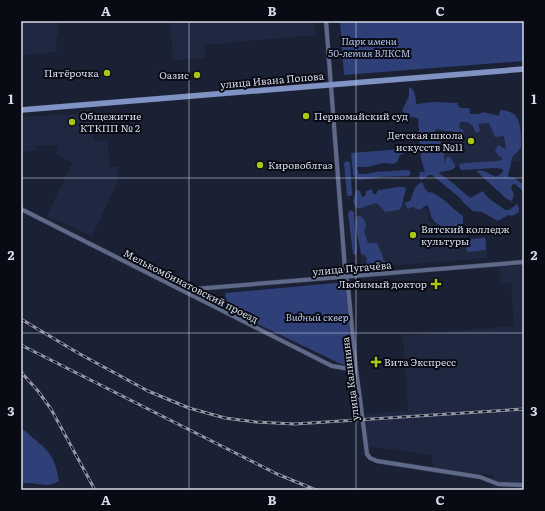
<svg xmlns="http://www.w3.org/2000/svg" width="545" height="511" font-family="Literata,serif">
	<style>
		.built { fill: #202841 }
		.green { fill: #2f3f78 }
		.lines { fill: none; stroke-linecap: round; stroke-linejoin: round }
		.minor-casing { stroke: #353b4d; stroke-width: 5 }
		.secondary-casing { stroke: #353b4d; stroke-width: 6 }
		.minor { stroke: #5f6989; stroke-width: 4 }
		.secondary { stroke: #8192c4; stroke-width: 5.5 }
		.rail-casing { stroke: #9196a5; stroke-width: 3 }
		.rail { stroke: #090b14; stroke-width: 1.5; stroke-dasharray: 4.5; stroke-linecap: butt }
		.grid { fill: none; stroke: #d6dbe8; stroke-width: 1; stroke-opacity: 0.55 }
		.poi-dot { fill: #aac717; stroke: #090b14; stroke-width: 1.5 }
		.labels { text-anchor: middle; stroke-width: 4; stroke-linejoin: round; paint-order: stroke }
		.park-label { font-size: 10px; font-style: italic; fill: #b8c6ed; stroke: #090b14 }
		.poi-label { font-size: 10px; fill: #d6dbe8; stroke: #090b14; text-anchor: start }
		.street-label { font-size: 10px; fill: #d6dbe8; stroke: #090b14 }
		.neatline { fill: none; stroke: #d6dbe8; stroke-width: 1.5 }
		.grid-label { font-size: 13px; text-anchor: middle; font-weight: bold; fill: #d6dbe8 }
	</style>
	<rect width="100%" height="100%" fill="#1b2134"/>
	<path class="built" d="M21,21h37v16h-2l1,15 -36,3z
		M170,21h144l2,14 -112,10 1,13 -32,2z
		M92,113l1,28h10l5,-2 1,28h9v14l-26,55 -45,-20 25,-53 -17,-9 4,-9 -23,1v5h-15v-34z
		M516,113l4,48 -94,8 -4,-48z
		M384,202l43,7 1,10 2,4 6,1 3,3 13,-1 12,6 5,6 17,-1 1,21 -125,10 -5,-64z
		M524,265v225h-30l-1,-15 -60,-7 -1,-13 -66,-9v-32l42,-3 -5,-75 111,-10 -3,-43h-11l-1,-16z"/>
	<path class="green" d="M340,21h184v40l-180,14z
		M410,87c5,4 6,11 6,17l18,-2 23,1 3,5h8l2,2v4h9l4,-2 16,4 1,-6c23,1 21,20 21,38l-9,9 -2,11 -2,6 1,4 4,-1 11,8v7l-9,-8 -3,1 -1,3 3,6 -2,7 -5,-2 -30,-27 1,-2 6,1 12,6 7,-5 -1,-3 -6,-1 -35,2 -2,-4 1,-2 5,-1 32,-2 5,-1v-2l-3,-2 -4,-5 3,-6 8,4 -2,-13 -9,1 -6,-14 -11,1 2,6 -2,3 -3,-1 -2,-6 -6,-4h-7l-1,6 3,1 2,3v3l-5,2 -6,-6h-6l-11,-2 -1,3 7,5 -2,9 3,1 2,16 2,-6h3l5,8v3l-4,2 -11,2 -1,1 14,10 17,15 13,-7c5,9 15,13 22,19h4l8,-6 2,4v4l-7,4 -4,-1 -10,6 -16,-9 -10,-1c-3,-5 -9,-7 -12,-13l-28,-23h-3l-7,5 -3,-2 1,-6h5l-4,-13 -3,-41 -7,-1 -9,-6 7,-15v-8z
		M409,144h3v6l-12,5 -3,7 -4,2 -10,-1 -16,4h-10l2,7h7l9,-2 33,-2 3,2 -2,4 -26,1 -23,3 -3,-1 -4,-4 -2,-22 51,-4 4,-1z
		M346,161l4,1 2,30v3l-2,1h-3l-3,-33z
		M422,182l3,7 3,3c11,0 25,18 35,24v11l-4,4 -5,1c-7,-4 -19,-7 -22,-14 -2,-4 -2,-9 -5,-13l-8,5 -6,-3 -5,2 -4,-6 6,-2c4,-8 3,-15 12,-19z
		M399,187h6l1,3 -2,6 -2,10 -3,4 -14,2 -7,-8 -2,-1 -16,5h-4l-3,-6 3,-12 4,1 2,6 3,-1 1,-5 6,-2 1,5h3l2,-4z
		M350,210l4,2v5l3,34 -1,4 -3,-1 -5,-41z
		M357,216h4l4,5 1,5 -2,5 4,12h9c2,6 6,11 6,17l5,3 -5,2 2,3 -4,3 -17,-2 3,-9 -1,-4 -5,-2c-1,-9 -8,-30 -4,-38z
		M485,238l1,12 -19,2 -1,-12z
		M158,269l15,7 2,3 -2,1 -14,-7 -2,-2z
		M346,282l6,82 -1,2 -10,-2 -119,-57 4,-14z
		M21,429c5,2 9,6 13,10 17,13 21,20 25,42 -14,9 -24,-1 -38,3z"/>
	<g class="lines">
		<g class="minor-casing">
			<path id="minor" d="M326,21l19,248 3,18 8,83 4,29 7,55 3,4 7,3 103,16 18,7 26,1
				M21,209l311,157 24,4
				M182,290l342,-28"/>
		</g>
		<g class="secondary-casing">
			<path id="secondary" d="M21,110l503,-41"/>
		</g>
		<use href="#minor" class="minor"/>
		<use href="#secondary" class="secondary"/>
		<g class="rail-casing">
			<path id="rail" d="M21,319l57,34 70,38 41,17 36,10 31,4 39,2 229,-15
				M21,345l256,129 39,16
				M21,372l17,19 13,18 44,81"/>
		</g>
		<use href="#rail" class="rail"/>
	</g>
	<path class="grid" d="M189,21v469M356,21v469M21,178h503M21,333h503"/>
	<g class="poi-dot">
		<circle cx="107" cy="73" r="4"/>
		<circle cx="197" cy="75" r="4"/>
		<circle cx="306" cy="116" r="4"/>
		<circle cx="72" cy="122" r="4"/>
		<circle cx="471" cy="141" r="4"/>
		<circle cx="260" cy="165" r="4"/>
		<circle cx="413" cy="235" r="4"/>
		<path d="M434 278h4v4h4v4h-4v4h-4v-4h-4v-4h4z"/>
		<path d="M374 356h4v4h4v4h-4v4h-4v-4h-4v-4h4z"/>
	</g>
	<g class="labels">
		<g class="park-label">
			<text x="369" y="45">Парк имени<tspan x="369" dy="12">50-летия ВЛКСМ</tspan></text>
			<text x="317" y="321">Видный сквер</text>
		</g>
		<g class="poi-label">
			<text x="99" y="77" text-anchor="end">Пятёрочка</text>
			<text x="189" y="79" text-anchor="end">Оазис</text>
			<text x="80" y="120">Общежитие<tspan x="80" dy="12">КТКПП № 2</tspan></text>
			<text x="314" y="120">Первомайский суд</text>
			<text x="463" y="139" text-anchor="end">Детская школа<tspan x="463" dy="12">искусств №11</tspan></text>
			<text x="268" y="169">Кировоблгаз</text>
			<text x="421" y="233">Вятский колледж<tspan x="421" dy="12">культуры</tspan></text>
			<text x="427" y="288" text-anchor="end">Любимый доктор</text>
			<text x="384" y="366">Вита Экспресс</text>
		</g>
		<g class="street-label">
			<text transform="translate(272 80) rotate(-5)" y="4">улица Ивана Попова</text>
			<text transform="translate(352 268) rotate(-5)" y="4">улица Пугачёва</text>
			<text transform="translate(191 286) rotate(27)" y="4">Мелькомбинатовский проезд</text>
			<text transform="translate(350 379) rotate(-97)" y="4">улица Калинина</text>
		</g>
	</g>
	<rect width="545" height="511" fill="none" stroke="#090b14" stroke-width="44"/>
	<rect x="22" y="22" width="501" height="467" class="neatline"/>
	<g class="grid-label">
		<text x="106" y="16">A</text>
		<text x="272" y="16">B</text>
		<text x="440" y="16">C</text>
		<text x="11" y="104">1</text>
		<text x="534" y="104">1</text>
		<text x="11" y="260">2</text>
		<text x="534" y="260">2</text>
		<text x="11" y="416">3</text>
		<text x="534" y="416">3</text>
		<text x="106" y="505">A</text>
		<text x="272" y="505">B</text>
		<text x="440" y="505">C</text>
	</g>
</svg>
